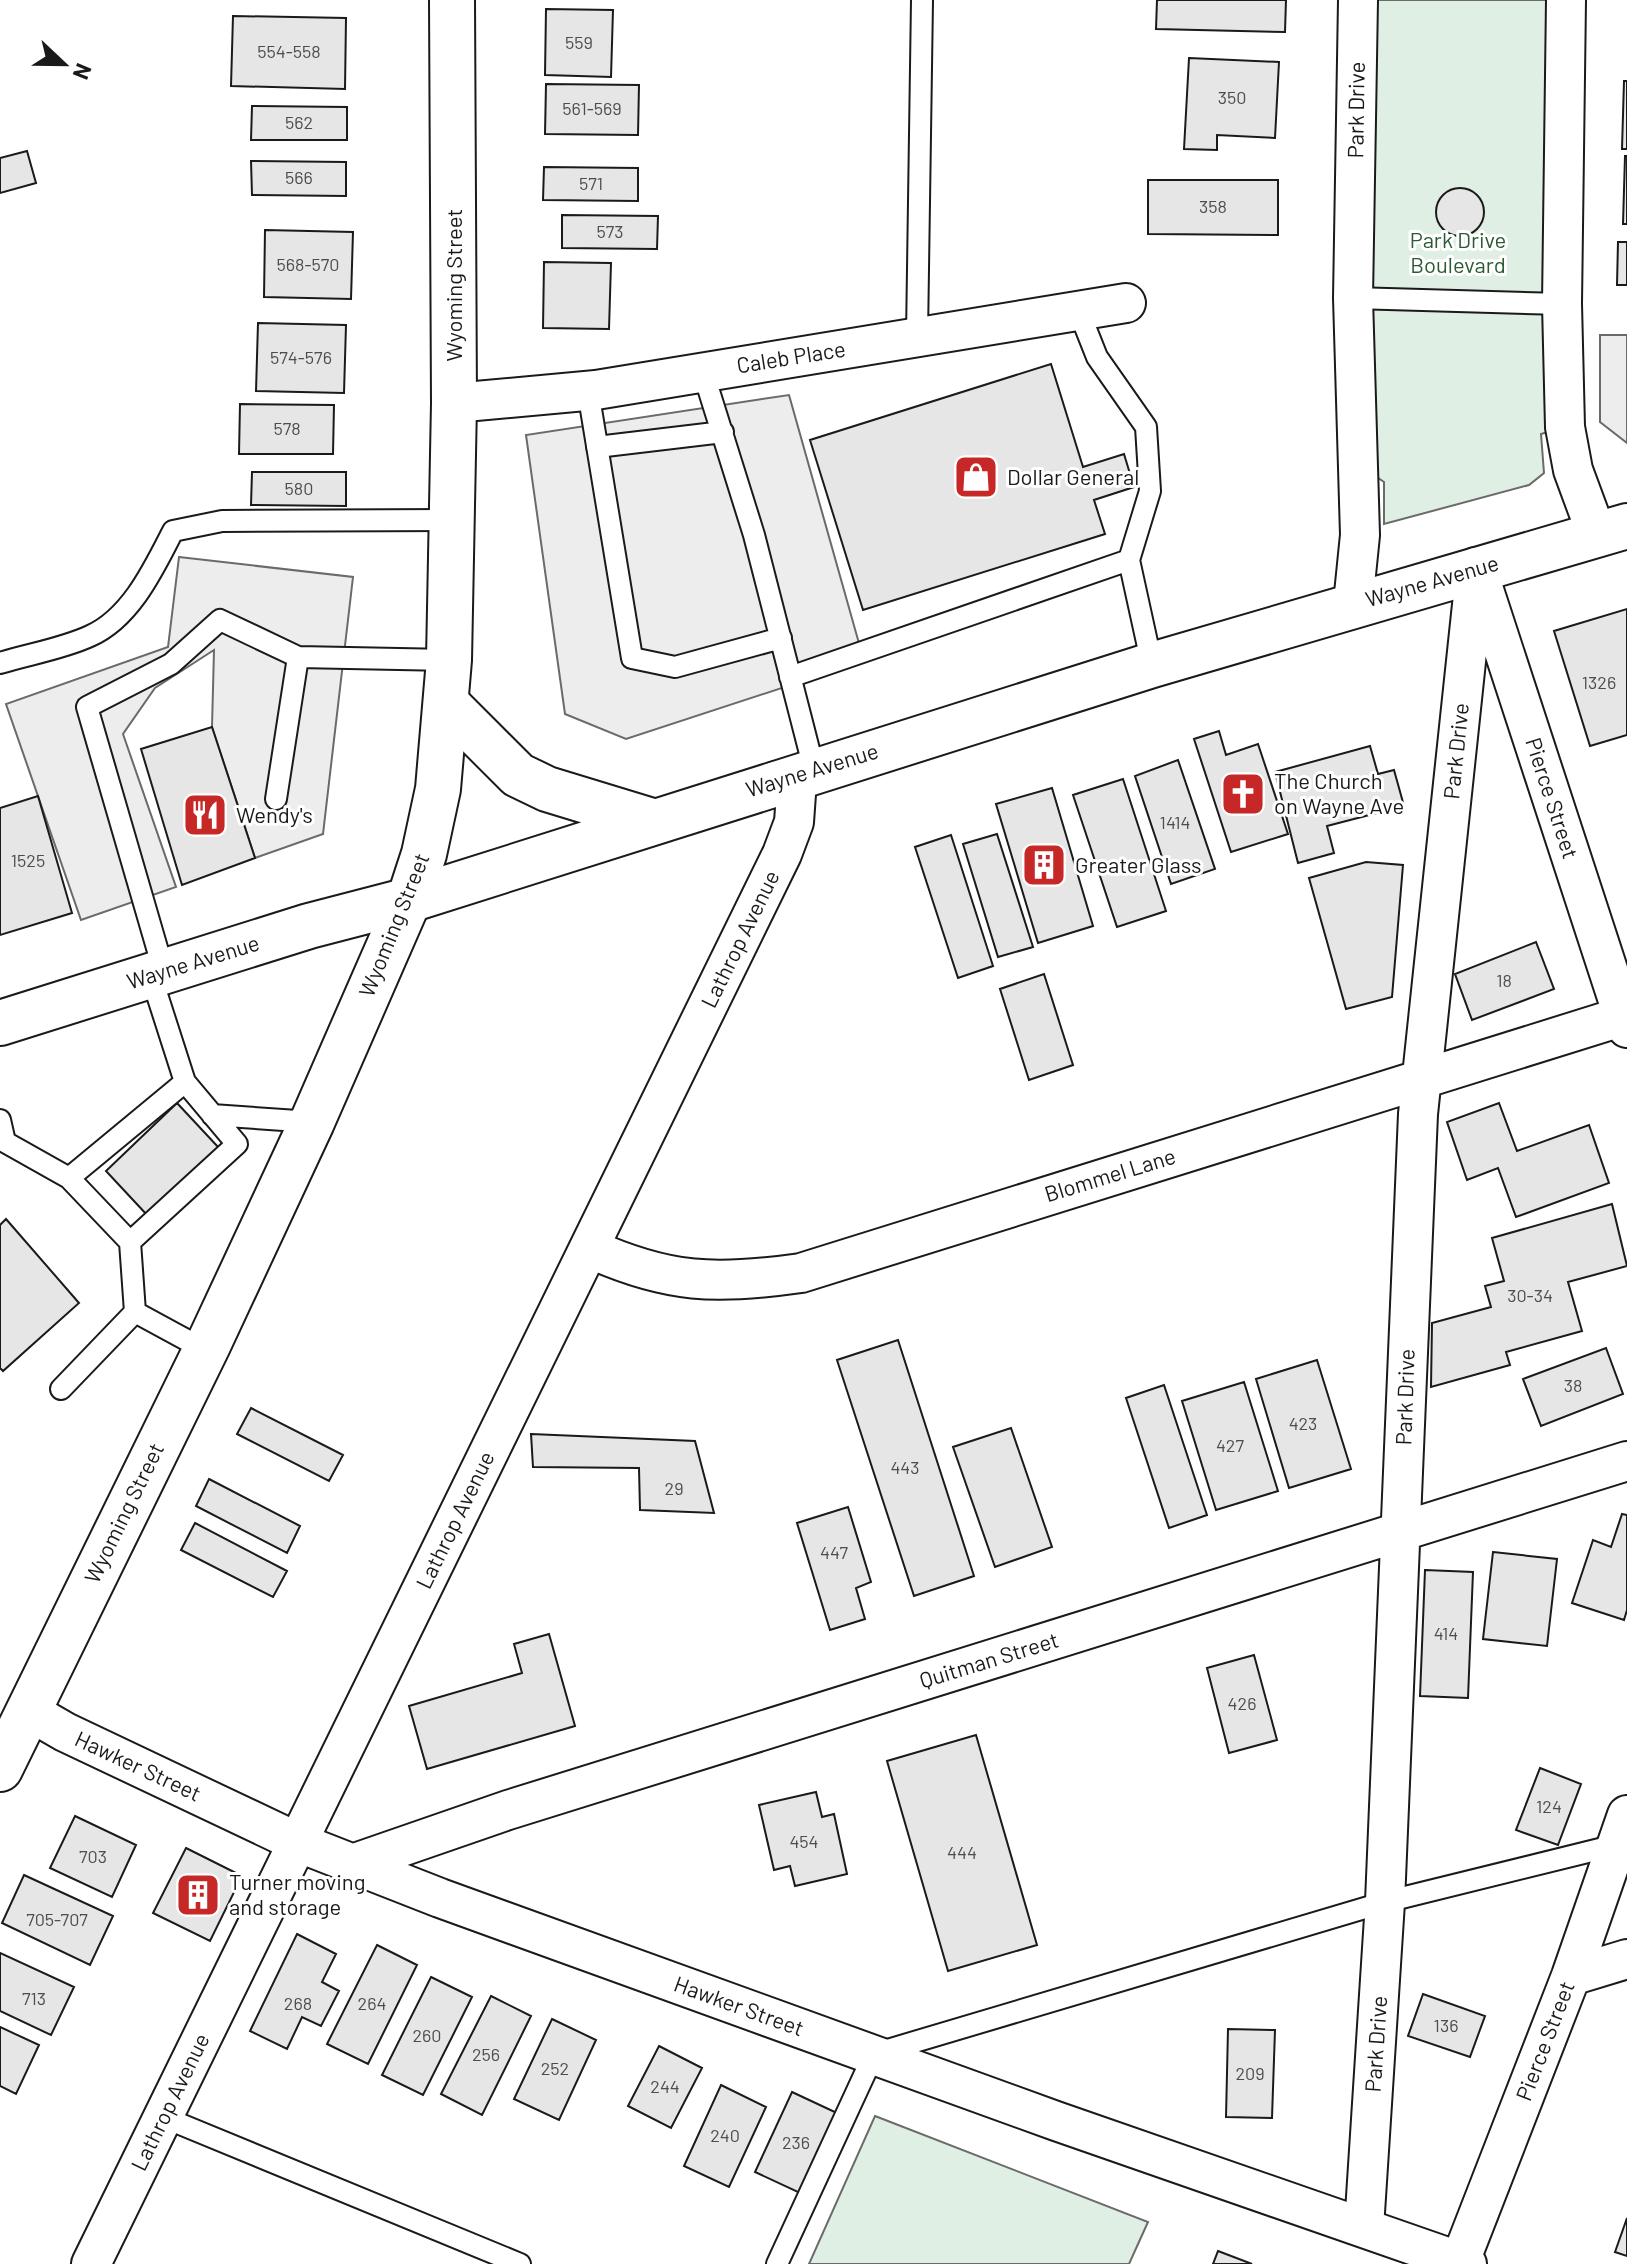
<svg xmlns="http://www.w3.org/2000/svg" width="1627" height="2264" font-family="Barlow,sans-serif">
	<style>
		.green { fill: #e0efe3; stroke: #6a6a6a; stroke-width: 2 }
		.parking { fill: #ededed; stroke: #6a6a6a; stroke-width: 2 }
		.building { fill: #e6e6e6; stroke: #1a1a1a; stroke-width: 2 }
		.lines { fill: none; stroke-linecap: round; stroke-linejoin: round }
		.service-casing { stroke: #1a1a1a; stroke-width: 24 }
		.minor-casing { stroke: #1a1a1a; stroke-width: 42 }
		.tertiary-casing { stroke: #1a1a1a; stroke-width: 48 }
		.primary-casing { stroke: #1a1a1a; stroke-width: 48 }
		.service { stroke: #fff; stroke-width: 20 }
		.minor { stroke: #fff; stroke-width: 38 }
		.tertiary { stroke: #fff; stroke-width: 44 }
		.primary { stroke: #fff; stroke-width: 44 }
		.labels { text-anchor: middle; stroke-width: 6; stroke-linejoin: round; paint-order: stroke }
		.number-label { font-size: 18px; fill: #4d4d4d }
		.street-label { font-size: 22px; fill: #1a1a1a; stroke: #fff }
		.park-label { font-size: 22px; fill: #2b5a34; stroke: #fff }
		.poi-label { font-size: 22px; fill: #1a1a1a; stroke: #fff; text-anchor: start }
	</style>
	<rect width="100%" height="100%" fill="#fff"/>
	<path class="green" d="M1358,0h208l-1,427 -24,7 3,39 -15,12 -145,39v-42l-25,-17z
		M875,2116l273,106 -19,42h-320z"/>
	<path class="parking" d="M1600,335h27v108l-27,-21z
		M789,395l75,266 -238,78 -61,-25 -39,-279z
		M179,557l174,20 -30,257 -68,24 -43,-131 2,-77 -59,38 -32,46 53,153 -95,33 -75,-216 162,-57z"/>
	<path class="building" d="M1157,0h129l-1,32 -129,-3z
		M546,9l67,1 -2,67 -66,-2z
		M233,16l113,2 -1,71 -114,-3z
		M1189,58l90,4 -4,76 -58,-3v15l-33,-1z
		M1624,81h3v68h-5z
		M546,84l93,1 -1,50 -93,-1z
		M252,106l95,1v33h-96z
		M27,151l9,32 -36,10v-35z
		M1625,156h2v68h-4z
		M251,161l95,1v34l-94,-1z
		M544,167l94,1v33l-95,-1z
		M1148,180h130v55l-130,-1z
		M1436 212a24 24 0 1 1 48 0a24 24 0 1 1-48 0Z
		M562,215l96,1 -1,33 -95,-1z
		M265,230l88,2 -2,67 -87,-2z
		M1618,242h9v43h-10z
		M544,262l67,1 -2,66 -66,-1z
		M258,323l88,2 -2,68 -88,-2z
		M1051,364l32,103 41,-13 10,33 -40,13 11,34 -242,76 -53,-170z
		M240,404l94,1 -1,49h-94z
		M252,472h94v34l-95,-1z
		M1627,609v126l-37,11 -36,-115z
		M212,727l43,131 -73,27 -41,-136z
		M1219,731l7,24 32,-11 30,90 -57,18 -37,-113z
		M1370,746l8,28 16,-4 10,36 -77,20 7,27 -36,10 -23,-91z
		M1178,760l37,109 -44,15 -36,-108z
		M1123,779l43,132 -49,16 -44,-132z
		M1052,788l41,138 -55,17 -42,-139z
		M38,796l34,117 -72,22v-127z
		M997,834l36,113 -35,10 -35,-113z
		M951,835l42,131 -35,12 -43,-131z
		M1366,862l37,3 -11,132 -46,12 -37,-131z
		M1536,942l18,47 -82,31 -17,-46z
		M1044,974l29,91 -44,15 -29,-91z
		M177,1103l42,45 -71,68 -42,-45z
		M1499,1103l18,48 72,-26 20,58 -93,34 -18,-49 -31,12 -20,-58z
		M1612,1204l15,62 -59,16 14,49 -76,21 4,13 -79,22 1,-64 59,-16 -6,-21 19,-5 -12,-43z
		M6,1219l73,84 -76,68 -3,-3v-143z
		M898,1340l76,236 -60,20 -77,-236z
		M1606,1348l17,46 -82,32 -18,-47z
		M1317,1360l34,109 -62,19 -33,-109z
		M1244,1382l34,109 -62,19 -34,-109z
		M1164,1385l43,130 -38,13 -43,-130z
		M251,1408l92,47 -14,26 -92,-47z
		M1011,1428l41,119 -57,20 -42,-120z
		M531,1434l164,7 19,72 -74,-3 -1,-42 -106,-1z
		M209,1479l91,47 -13,27 -91,-47z
		M848,1507l23,75 -15,6 9,31 -35,11 -33,-107z
		M1622,1514l5,1v95l-3,10 -52,-17 21,-63 18,7z
		M195,1523l92,48 -14,26 -92,-47z
		M1493,1552l64,7 -10,87 -64,-7z
		M1425,1570l48,2 -5,126 -48,-2z
		M549,1634l26,92 -148,43 -18,-63 113,-33 -8,-29z
		M1254,1655l23,85 -48,13 -22,-85z
		M976,1735l61,210 -89,26 -61,-210z
		M1540,1768l41,16 -23,61 -42,-15z
		M816,1792l6,25 12,-3 13,60 -52,12 -5,-20 -16,4 -15,-65z
		M75,1816l61,29 -24,52 -62,-29z
		M186,1848l56,28 -32,65 -57,-28z
		M24,1875l89,41 -23,49 -88,-42z
		M297,1934l39,20 -14,28 17,9 -18,35 -19,-9 -15,32 -37,-18z
		M377,1945l40,20 -49,99 -41,-20z
		M0,1953l74,34 -23,48 -51,-24z
		M431,1977l41,20 -49,98 -41,-20z
		M1423,1994l62,22 -15,41 -62,-21z
		M491,1996l40,20 -49,99 -41,-21z
		M552,2019l44,21 -37,80 -45,-21z
		M0,2027l39,18 -23,49 -16,-8z
		M1228,2029l47,1 -3,88 -46,-1z
		M659,2046l43,22 -31,60 -43,-22z
		M721,2085l45,22 -37,80 -45,-21z
		M792,2092l45,21 -37,80 -45,-21z
		M1627,2218v38l-12,-4z
		M1218,2251l34,13h-39z"/>
	<g class="lines">
		<g class="service-casing">
			<path id="service" d="M1353,298l209,6
				M1078,309l19,48 49,70 4,64 -21,69
				M917,336l5,-336
				M703,372l51,163 60,234
				M588,391l44,267 43,9 106,-29
				M597,447l126,-15
				M0,663c29,-9 62,-14 90,-27 41,-18 64,-68 83,-105l49,-10 231,-1
				M790,677l339,-117 23,105
				M276,799l22,-142
				M164,972l-77,-265 84,-43 49,-44 78,37 151,3
				M212,1115l100,7
				M0,1120l5,22 64,36 61,64 5,70 70,38
				M69,1178l116,-96
				M130,1242l107,-98 -52,-62 -34,-106
				M61,1389l74,-77
				M163,2117l357,147
				M777,2264l97,-210 511,-152 231,-57"/>
		</g>
		<g class="minor-casing">
			<path id="minor" d="M1566,0l-4,304 3,123 8,43 24,65
				M454,403l142,-13 530,-87
				M1481,581l146,447
				M1353,604l7,-69 -7,-237 5,-298
				M589,1248c79,36 128,37 212,25l826,-258
				M27,1710l38,22 232,110 143,56 616,223 411,143
				M352,1864l156,-54 1119,-349
				M1571,1976l56,-17
				M1364,2228l21,-326 33,-788 58,-547
				M91,2264l691,-1410 12,-32 2,-28 -20,-13
				M1459,2264l112,-288 56,-161"/>
		</g>
		<g class="tertiary-casing">
			<path id="tertiary" d="M0,1769l208,-424 104,-223 97,-222 15,-46 14,-65 11,-129 5,-257 -2,-403"/>
		</g>
		<g class="primary-casing">
			<path id="primary" d="M446,703l72,72 29,14 105,32
				M0,1023l309,-97 100,-26 743,-235 475,-139"/>
		</g>
		<use href="#service" class="service"/>
		<use href="#minor" class="minor"/>
		<use href="#tertiary" class="tertiary"/>
		<use href="#primary" class="primary"/>
	</g>
	<defs>
		<g id="shop-square" transform="scale(2.3)"><rect x="-9" y="-9" width="18" height="18" rx="4" fill="#c62828" stroke="#fff"/><path d="M-5-2.5h2.3a2.7 3.5 0 0 1 5.4 0H5L5.5 6h-11ZM-1.5-2.5h3a1.5 2.3 0 0 0-3 0Z" fill="#fff"/></g>
		<g id="church-square" transform="scale(2.3)"><rect x="-9" y="-9" width="18" height="18" rx="4" fill="#c62828" stroke="#fff"/><path d="M-1.2-6h2.4v3.5h3.3v2.4h-3.3V6h-2.4V-.1h-3.3v-2.4h3.3Z" fill="#fff"/></g>
		<g id="restaurant-square" transform="scale(2.3)"><rect x="-9" y="-9" width="18" height="18" rx="4" fill="#c62828" stroke="#fff"/><path d="M-5-6h1v4h1v-4h1v4h1v-4h1v5L-1.5 .5V6h-2V.5L-5-1ZM5-6V6H3V1.5H1.5Q1.5-4 5-6Z" fill="#fff"/></g>
		<g id="building-square" transform="scale(2.3)"><rect x="-9" y="-9" width="18" height="18" rx="4" fill="#c62828" stroke="#fff"/><path d="M-4-6H4V6H1V3H-1V6H-4ZM-2.5-4.3h1.7v1.8h-1.7ZM.8-4.3h1.7v1.8H.8ZM-2.5-1h1.7V.8h-1.7ZM.8-1h1.7V.8H.8Z" fill="#fff"/></g>
	</defs>
	<g fill-rule="evenodd">
		<use href="#shop-square" x="976" y="477"/>
		<use href="#church-square" x="1243" y="794"/>
		<use href="#restaurant-square" x="205" y="815"/>
		<use href="#building-square" x="1044" y="865"/>
		<use href="#building-square" x="198" y="1895"/>
	</g>
	<g class="labels">
		<g class="number-label">
			<text x="579" y="49">559</text>
			<text x="289" y="58">554-558</text>
			<text x="1232" y="104">350</text>
			<text x="592" y="115">561-569</text>
			<text x="299" y="129">562</text>
			<text x="299" y="184">566</text>
			<text x="591" y="190">571</text>
			<text x="1213" y="213">358</text>
			<text x="610" y="238">573</text>
			<text x="308" y="271">568-570</text>
			<text x="301" y="364">574-576</text>
			<text x="287" y="435">578</text>
			<text x="299" y="495">580</text>
			<text x="1599" y="689">1326</text>
			<text x="1175" y="829">1414</text>
			<text x="28" y="867">1525</text>
			<text x="1504" y="987">18</text>
			<text x="1530" y="1302">30-34</text>
			<text x="1573" y="1392">38</text>
			<text x="1303" y="1430">423</text>
			<text x="1230" y="1452">427</text>
			<text x="905" y="1474">443</text>
			<text x="674" y="1495">29</text>
			<text x="834" y="1559">447</text>
			<text x="1446" y="1640">414</text>
			<text x="1242" y="1710">426</text>
			<text x="1549" y="1813">124</text>
			<text x="804" y="1848">454</text>
			<text x="962" y="1859">444</text>
			<text x="93" y="1863">703</text>
			<text x="57" y="1926">705-707</text>
			<text x="34" y="2005">713</text>
			<text x="298" y="2010">268</text>
			<text x="372" y="2010">264</text>
			<text x="1446" y="2032">136</text>
			<text x="427" y="2042">260</text>
			<text x="486" y="2061">256</text>
			<text x="555" y="2075">252</text>
			<text x="1250" y="2080">209</text>
			<text x="665" y="2093">244</text>
			<text x="725" y="2142">240</text>
			<text x="796" y="2149">236</text>
		</g>
		<g class="street-label">
			<text transform="translate(1356 110) rotate(-89)" y="8">Park Drive</text>
			<text transform="translate(454 285) rotate(-90)" y="8">Wyoming Street</text>
			<text transform="translate(791 357) rotate(-9)" y="8">Caleb Place</text>
			<text transform="translate(1432 581) rotate(-16)" y="8">Wayne Avenue</text>
			<text transform="translate(1456 751) rotate(-84)" y="8">Park Drive</text>
			<text transform="translate(812 770) rotate(-17)" y="8">Wayne Avenue</text>
			<text transform="translate(1552 798) rotate(72)" y="8">Pierce Street</text>
			<text transform="translate(394 925) rotate(-68)" y="8">Wyoming Street</text>
			<text transform="translate(740 939) rotate(-64)" y="8">Lathrop Avenue</text>
			<text transform="translate(193 962) rotate(-17)" y="8">Wayne Avenue</text>
			<text transform="translate(1110 1175) rotate(-17)" y="8">Blommel Lane</text>
			<text transform="translate(1405 1397) rotate(-88)" y="8">Park Drive</text>
			<text transform="translate(124 1513) rotate(-64)" y="8">Wyoming Street</text>
			<text transform="translate(455 1520) rotate(-64)" y="8">Lathrop Avenue</text>
			<text transform="translate(989 1660) rotate(-17)" y="8">Quitman Street</text>
			<text transform="translate(138 1766) rotate(25)" y="8">Hawker Street</text>
			<text transform="translate(739 2006) rotate(20)" y="8">Hawker Street</text>
			<text transform="translate(1545 2041) rotate(-69)" y="8">Pierce Street</text>
			<text transform="translate(1376 2044) rotate(-86)" y="8">Park Drive</text>
			<text transform="translate(170 2102) rotate(-64)" y="8">Lathrop Avenue</text>
		</g>
		<g class="park-label">
			<text x="1458" y="248">Park Drive<tspan x="1458" dy="25">Boulevard</tspan></text>
		</g>
		<g class="poi-label">
			<text x="1007" y="485">Dollar General</text>
			<text x="1274" y="789">The Church<tspan x="1274" dy="25">on Wayne Ave</tspan></text>
			<text x="236" y="823">Wendy's</text>
			<text x="1075" y="873">Greater Glass</text>
			<text x="229" y="1890">Turner moving<tspan x="229" dy="25">and storage</tspan></text>
		</g>
	</g>
	<g transform="translate(64 64) rotate(112)" stroke="#ffffff" stroke-width="6" paint-order="stroke">
	<path d="M0-6L14 30L0 20L-14 30Z" fill="#1a1a1a"/>
	<text y="-12" font-size="22" font-weight="bold" text-anchor="middle" fill="#1a1a1a">N</text>
	</g>
</svg>
